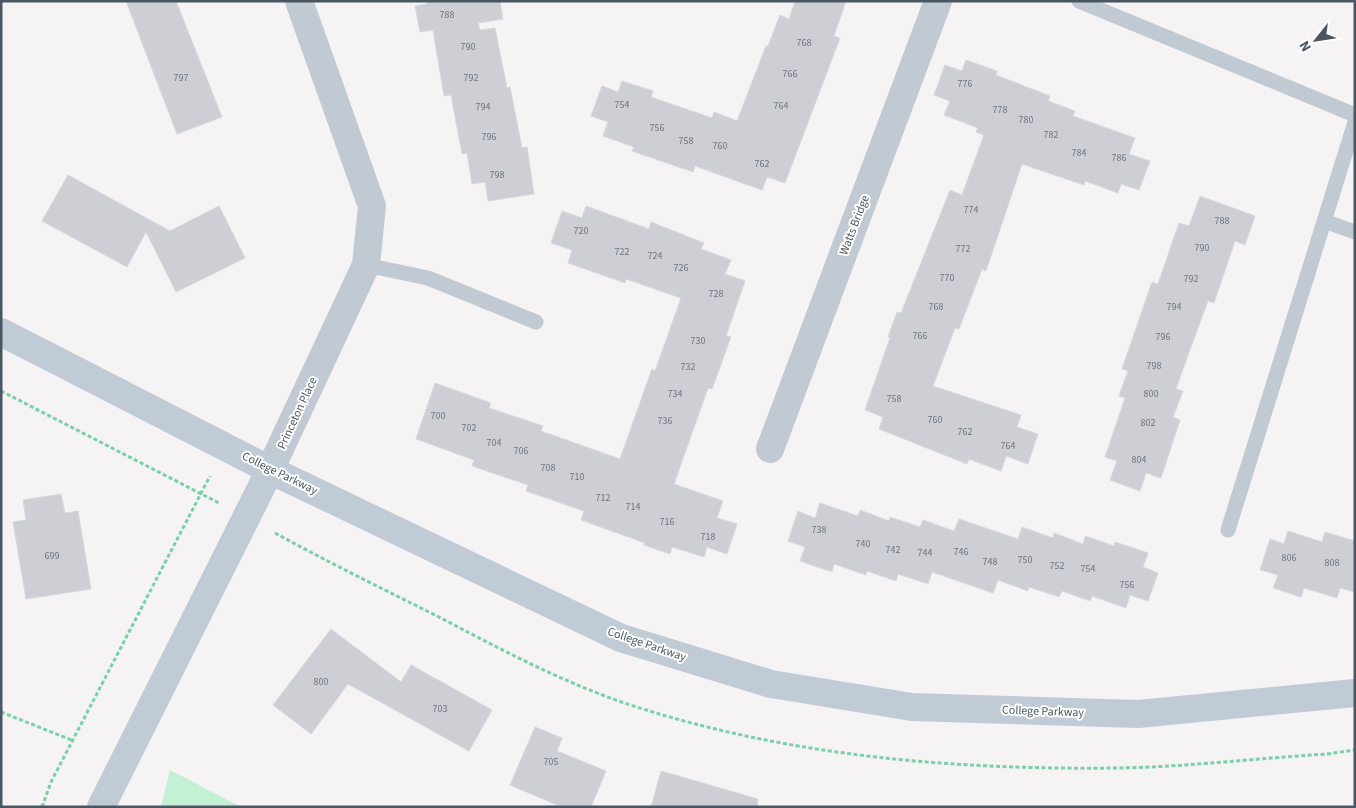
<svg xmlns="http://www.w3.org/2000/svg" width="1356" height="808" font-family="'Source Sans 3',sans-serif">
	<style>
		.green { fill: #c3f1d5 }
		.building { fill: #cdcfd5; stroke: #d7d9de }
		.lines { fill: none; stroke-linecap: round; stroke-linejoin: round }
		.path { stroke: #7ad0a6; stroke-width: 3; stroke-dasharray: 4 2.5; stroke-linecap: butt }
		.lane { stroke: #c1cad2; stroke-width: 15 }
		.street { stroke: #c1cad2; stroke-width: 28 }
		.secondary { stroke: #c1cbd6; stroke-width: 28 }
		.labels { text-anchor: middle; stroke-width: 4; stroke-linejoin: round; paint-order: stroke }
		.number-label { font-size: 10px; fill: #6b747e }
		.street-label { font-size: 12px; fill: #4a5661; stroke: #fff }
	</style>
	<rect width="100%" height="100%" fill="#f5f3f3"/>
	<path class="green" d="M170,770l71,37h-80z"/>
	<path class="building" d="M126,1h50l46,116 -45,17z
		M427,1h73l3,18 -25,4 2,7 15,-2 12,60 3,-1 12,61 5,-1 7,47 -46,7 -3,-19 -13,2 -5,-31 -5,1 -11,-59 -7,1 -11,-66 -13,2 -5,-26 12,-2z
		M795,1h51l-12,35 6,2 -55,145 -18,-6 -5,13 -67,-24 -2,6 -61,-21 2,-4 -31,-11 5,-14 -17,-6 11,-30 16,6 4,-11 31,10 -2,6 61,21 2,-6 23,9 29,-75h2l12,-31 9,4z
		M966,60l31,11 -1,4 54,21 -2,5 27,10 -2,5 62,22 -6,16 21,7 -11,29 -18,-6 -3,9 -33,-12 -1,4 -62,-21 -36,107 -4,-2 -23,60 -4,-1 -22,58 88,29 -4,12 21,7 -10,30 -22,-8 -5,15 -32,-12 -2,5 -88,-35 4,-12 -18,-7 25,-72 -2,-1 9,-25 4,1 49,-123 12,5 22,-60 -8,-3 2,-4 -34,-13 6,-14 -16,-6 11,-30 17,6z
		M68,175l102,56 49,-25 26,52 -69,34 -30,-60 -19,35 -85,-46z
		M1200,196l55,20 -10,29 -10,-4 -21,62 -6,-2 -20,54 -12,34 7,2 -10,26 7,3 -19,58 -15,-5 -6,18 -30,-11 7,-19 -12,-4 20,-59 -6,-2 9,-25 -6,-2 30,-87 6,2 21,-61 10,3z
		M586,206l63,23 2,-7 53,21 -3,6 30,11 -6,14 20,7 -19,55 5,1 -19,52 -4,-1 -34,96 49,17 -6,17 20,6 -10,30 -20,-7 -3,10 -32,-10 -2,7 -26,-9 1,-2 -64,-23 3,-9 -58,-20 2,-6 -56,-19 2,-6 -58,-21 19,-56 56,20 -2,5 54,18 -2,5 79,28 32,-90 3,2 26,-73 -55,-19 -1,4 -57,-20 4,-13 -21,-7 11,-32 20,7z
		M61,494l4,19 13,-2 13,78 -65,10 -13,-77 13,-2 -3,-20z
		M820,503l38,13 2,-6 29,11 1,-4 30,10 3,-7 31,11 5,-12 59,20 4,-12 31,11 1,-5 29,11 2,-8 29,10 1,-4 33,11 -5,14 15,6 -10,28 -18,-6 -4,13 -34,-12 -2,5 -28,-10 -3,6 -30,-10 -1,4 -30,-11 -5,13 -61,-21 -4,12 -30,-10 -2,7 -29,-10 -1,4 -32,-11 -2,8 -32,-11 5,-14 -17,-6 10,-30 17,7z
		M1288,531l34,11 3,-10 30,9v51l-15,-4 -3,10 -33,-10 -3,9 -28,-9 5,-13 -18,-5 10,-31 14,5z
		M331,629l70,53 10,-17 81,45 -23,41 -121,-67 -37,50 -38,-29z
		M535,727l27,11 -5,13 49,20 -15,36h-29l-52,-22z
		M661,771l97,28 -1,8h-106z"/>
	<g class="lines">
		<path class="path" d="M1,391l218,112
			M275,533c53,29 108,56 162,83 67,35 134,71 206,93 153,48 316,61 475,59 69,-1 140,-10 209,-14l28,-4
			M1,712l73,29
			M42,807l9,-25 159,-306"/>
		<path class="lane" d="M1079,1l276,114
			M1324,221l31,11
			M366,265l62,13 108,44
			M1228,530l127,-408"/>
		<path class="street" d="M770,449l168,-448
			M270,470l96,-205 6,-59 -73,-205"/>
		<path class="secondary" d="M1,332l269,138 351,168 150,46 141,23 226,7 217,-21
			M101,807l169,-337"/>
	</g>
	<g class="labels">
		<g class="number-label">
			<text x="447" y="18">788</text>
			<text x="804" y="46">768</text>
			<text x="468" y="50">790</text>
			<text x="790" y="77">766</text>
			<text x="181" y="81">797</text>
			<text x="471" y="81">792</text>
			<text x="965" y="87">776</text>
			<text x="622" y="108">754</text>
			<text x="781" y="109">764</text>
			<text x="483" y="110">794</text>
			<text x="1000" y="113">778</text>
			<text x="1026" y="123">780</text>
			<text x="657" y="131">756</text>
			<text x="1051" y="138">782</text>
			<text x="489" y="140">796</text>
			<text x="686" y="144">758</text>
			<text x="720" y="149">760</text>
			<text x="1079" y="156">784</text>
			<text x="1119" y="161">786</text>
			<text x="762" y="167">762</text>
			<text x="497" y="178">798</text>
			<text x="971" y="213">774</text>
			<text x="1222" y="224">788</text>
			<text x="581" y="234">720</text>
			<text x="1202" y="251">790</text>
			<text x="963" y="252">772</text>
			<text x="622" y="255">722</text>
			<text x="655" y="259">724</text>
			<text x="681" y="271">726</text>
			<text x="947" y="281">770</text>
			<text x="1191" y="282">792</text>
			<text x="716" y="297">728</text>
			<text x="936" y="310">768</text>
			<text x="1174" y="310">794</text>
			<text x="920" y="339">766</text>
			<text x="1163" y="340">796</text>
			<text x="698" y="344">730</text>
			<text x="1154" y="369">798</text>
			<text x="688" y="370">732</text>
			<text x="675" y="397">734</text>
			<text x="1151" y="397">800</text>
			<text x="894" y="402">758</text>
			<text x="438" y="419">700</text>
			<text x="935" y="423">760</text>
			<text x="665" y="424">736</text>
			<text x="1148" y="426">802</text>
			<text x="469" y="431">702</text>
			<text x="965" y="435">762</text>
			<text x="494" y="446">704</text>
			<text x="1008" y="449">764</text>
			<text x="521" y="454">706</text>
			<text x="1139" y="463">804</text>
			<text x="548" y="471">708</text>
			<text x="577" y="480">710</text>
			<text x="603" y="501">712</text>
			<text x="633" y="510">714</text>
			<text x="667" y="525">716</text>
			<text x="819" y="533">738</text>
			<text x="708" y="540">718</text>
			<text x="863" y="547">740</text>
			<text x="893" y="553">742</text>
			<text x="961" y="555">746</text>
			<text x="925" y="556">744</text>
			<text x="52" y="559">699</text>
			<text x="1289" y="561">806</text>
			<text x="1025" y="563">750</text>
			<text x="990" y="565">748</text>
			<text x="1332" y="566">808</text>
			<text x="1057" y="569">752</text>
			<text x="1088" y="572">754</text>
			<text x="1127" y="588">756</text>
			<text x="321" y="685">800</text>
			<text x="440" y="712">703</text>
			<text x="551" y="765">705</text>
		</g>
		<g class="street-label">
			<text transform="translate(854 225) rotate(-69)" y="4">Watts Bridge</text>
			<text transform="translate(297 413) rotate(-65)" y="4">Princeton Place</text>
			<text transform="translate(280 473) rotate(26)" y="4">College Parkway</text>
			<text transform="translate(647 644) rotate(19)" y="4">College Parkway</text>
			<text transform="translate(1043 711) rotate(2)" y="4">College Parkway</text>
		</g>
	</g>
	<rect width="1356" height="808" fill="none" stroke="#4a5661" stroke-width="5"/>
	<g transform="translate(1316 40) rotate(240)" stroke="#ffffff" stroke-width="4" paint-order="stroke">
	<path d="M0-4L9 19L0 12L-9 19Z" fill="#4a5661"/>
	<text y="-8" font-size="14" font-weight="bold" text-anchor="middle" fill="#4a5661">N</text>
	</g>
</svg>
